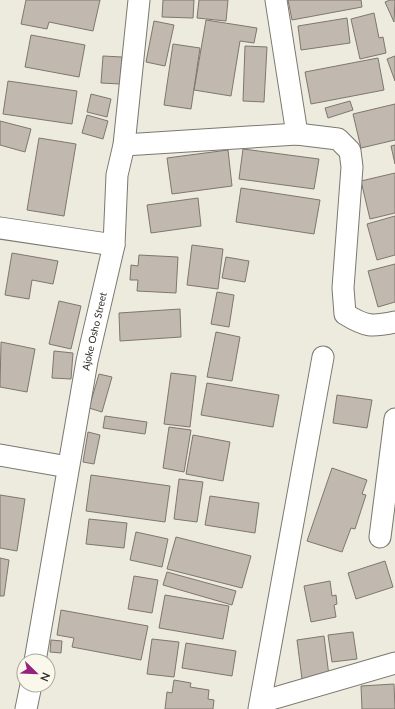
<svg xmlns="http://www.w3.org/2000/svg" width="395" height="709" font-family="Lato,sans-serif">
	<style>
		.building { fill: #c1b9af; stroke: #7e776e }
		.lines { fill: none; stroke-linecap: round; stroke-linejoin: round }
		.minor-casing { stroke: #7b786e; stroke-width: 23 }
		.minor { stroke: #fff; stroke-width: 21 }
		.labels { text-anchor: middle; stroke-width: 3; stroke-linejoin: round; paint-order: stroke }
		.street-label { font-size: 10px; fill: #2d2c28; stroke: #faf7eb }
	</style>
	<rect width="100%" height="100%" fill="#edeade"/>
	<path class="building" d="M26,0h74l-7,31 -44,-9 -2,7 -26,-5z
		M163,0h31l-1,18 -31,-1z
		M199,0h29l-2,21 -29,-3z
		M288,0h73l1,7 -70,13z
		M390,0h5l-1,22 -9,-20z
		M374,13l5,25 4,-1 3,16 -26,6 -9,-40z
		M347,18l3,25 -49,7 -3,-24z
		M206,20l51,8 -3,15 -14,-2 -9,55 -37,-6z
		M154,21l20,4 -9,41 -19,-4z
		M31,35l54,10 -6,32 -54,-10z
		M173,44l27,4 -9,61 -27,-4z
		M245,46l22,1 -3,55 -21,-1z
		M103,56l19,1 -2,27 -19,-1z
		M395,56v25l-8,-22z
		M378,58l6,32 -73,14 -6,-32z
		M8,81l69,10 -5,33 -69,-10z
		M91,94l20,5 -4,18 -20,-5z
		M350,101l3,9 -25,8 -3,-10z
		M395,104v36l-34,8 -8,-34z
		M87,115l21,6 -5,18 -21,-6z
		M0,121l31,8 -6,23 -25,-7z
		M39,138l37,6 -12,72 -37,-6z
		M395,145v19l-4,-18z
		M243,149l76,10 -5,30 -75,-10z
		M228,150l4,36 -60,8 -5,-36z
		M395,173v40l-25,6 -9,-38z
		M241,188l79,12 -6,34 -78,-12z
		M198,198l3,28 -50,7 -4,-28z
		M395,216v39l-18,5 -10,-36z
		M192,245l31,4 -5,40 -31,-4z
		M12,253l46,8 -5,23 -21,-4 -3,19 -24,-4z
		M139,255l39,2 -2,36 -39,-2 1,-11h-8l1,-15 7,1z
		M226,257l23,4 -4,21 -23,-4z
		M395,264v38l-17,5 -10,-36z
		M217,292l17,3 -5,32 -18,-3z
		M59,301l22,5 -10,43 -22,-5z
		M180,309l1,28 -61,4 -1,-28z
		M216,332l24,5 -8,44 -25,-4z
		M1,342l34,7 -8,43 -27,-5z
		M54,351l19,2 -2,26 -19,-1z
		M171,373l25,3 -6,51 -26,-3z
		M99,374l13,3 -10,35 -13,-4z
		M207,383l72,12 -6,32 -72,-12z
		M337,395l35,5 -5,28 -34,-5z
		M105,416l42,6 -2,12 -42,-6z
		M169,427l22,3 -7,42 -21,-4z
		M88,432l12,3 -6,29 -11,-2z
		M193,435l37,7 -7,39 -37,-7z
		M332,468l35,12 -5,14 4,1 -11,34 -4,-1 -9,24 -35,-11z
		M91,475l79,11 -5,36 -79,-11z
		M179,479l24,3 -6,40 -23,-3z
		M0,495l25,4 -8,52 -17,-3z
		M210,496l49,7 -4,30 -50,-8z
		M89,519l38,4 -3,25 -38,-4z
		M136,532l32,7 -6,28 -32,-7z
		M176,537l75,19 -9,32 -75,-19z
		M0,558l9,2 -5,36h-4z
		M385,561l8,26 -37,12 -8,-26z
		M167,572l69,19 -4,14 -69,-20z
		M134,576l24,4 -6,33 -24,-4z
		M330,581l2,15 4,-1 1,9 -3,1 2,12 -25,5 -7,-36z
		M165,595l64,11 -6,33 -64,-11z
		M61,610l87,16 -7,34 -69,-13 2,-9 -17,-3z
		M353,632l4,27 -25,3 -4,-27z
		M324,636l5,40 -27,3 -5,-39z
		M152,639l27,3 -5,35 -27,-3z
		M51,640l11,1 -1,12 -11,-1z
		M186,643l50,8 -4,25 -50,-8z
		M174,680l17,3 -1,4 19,3 -1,9 6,1 -1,9h-48l2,-17 5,1z
		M394,684l1,25h-33l-1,-23z"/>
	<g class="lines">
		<g class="minor-casing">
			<g id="minor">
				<path d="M276,0l21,134"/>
				<path d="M124,145l173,-11 41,5 12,12 2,16 -9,121 2,26c21,13 27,13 50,8"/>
				<path d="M0,228l114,17"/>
				<path d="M0,455l68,12"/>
				<path d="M380,537l15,-118"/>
				<path id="s1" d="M35,661l52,-300 27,-116 3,-70 7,-30 15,-145"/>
				<path d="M261,702l134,-39"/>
				<path d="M26,709l5,-24"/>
				<path d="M259,709l64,-352"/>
			</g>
		</g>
		<use href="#minor" class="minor"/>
	</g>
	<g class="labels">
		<g class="street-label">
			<text dy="4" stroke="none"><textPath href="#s1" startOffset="335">Ajoke Osho Street</textPath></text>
		</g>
	</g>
	<g transform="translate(36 673) rotate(113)"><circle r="19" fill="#faf7eb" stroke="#a8a69d"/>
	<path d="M0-3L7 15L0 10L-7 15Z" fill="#952281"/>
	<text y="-6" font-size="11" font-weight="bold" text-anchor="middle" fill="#2d2c28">N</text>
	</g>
</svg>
